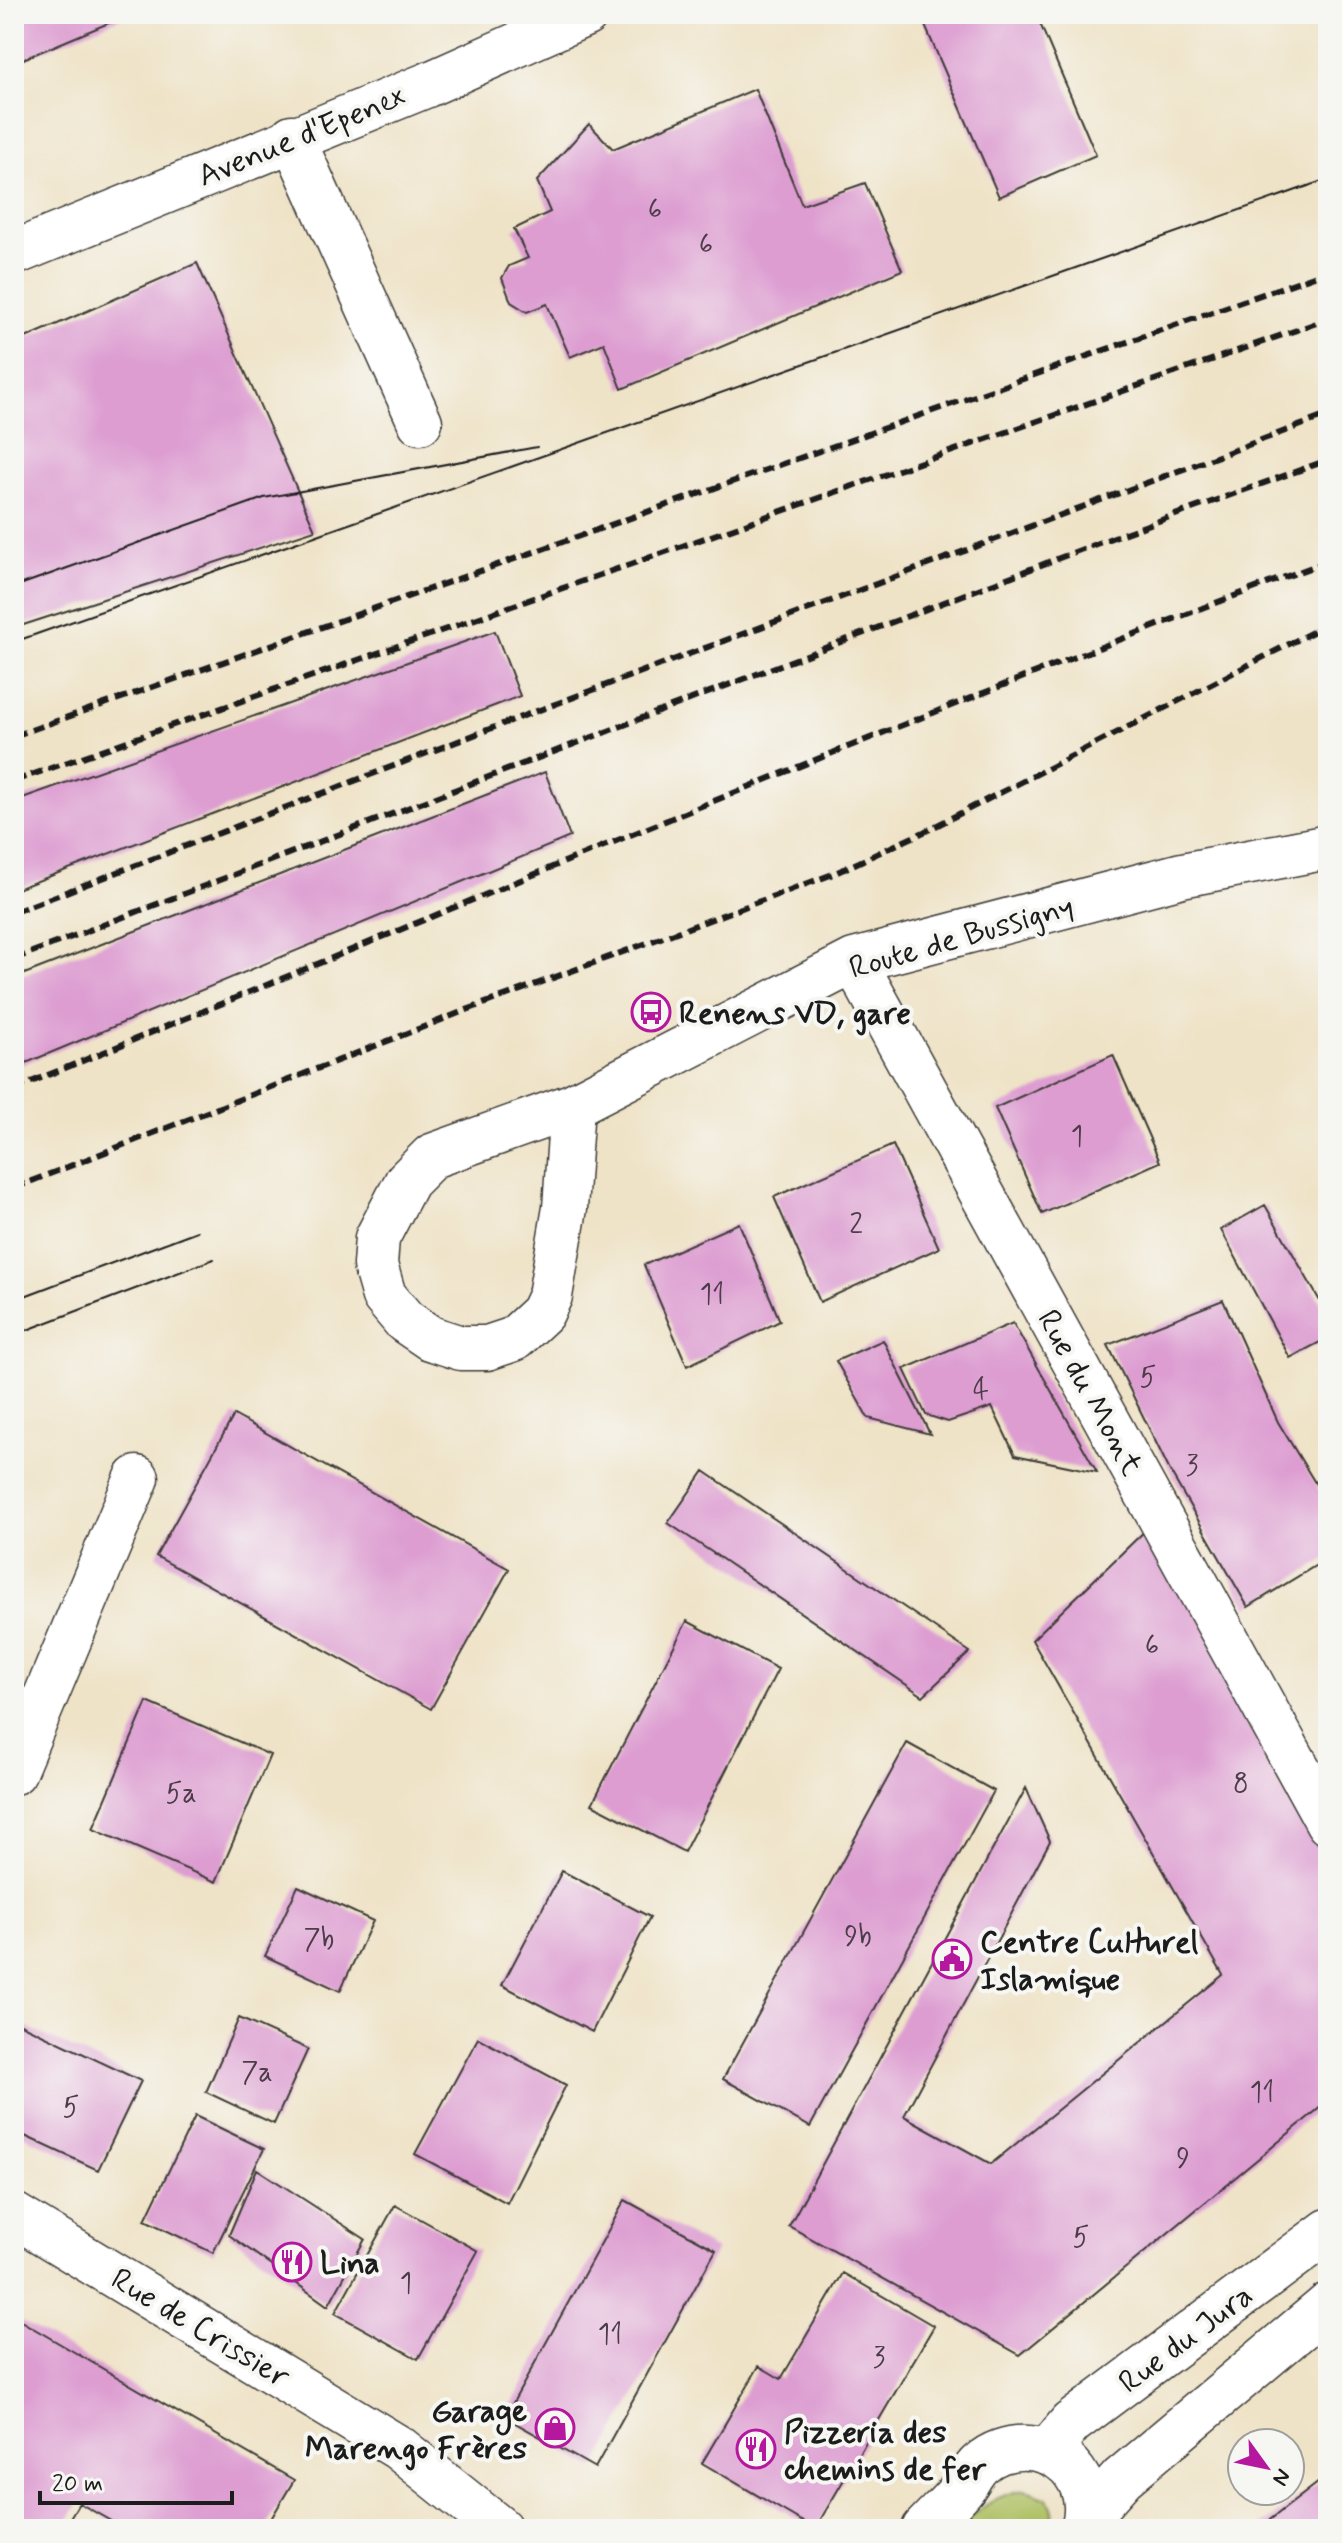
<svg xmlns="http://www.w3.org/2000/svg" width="1342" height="2543" font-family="Mynerve,sans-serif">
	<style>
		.green { fill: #aec063; stroke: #656e40; stroke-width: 2 }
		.building { fill: #dd9dd1 }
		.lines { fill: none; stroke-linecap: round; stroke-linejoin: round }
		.minor-casing { stroke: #3c3a36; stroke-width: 47 }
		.major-casing { stroke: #3c3a36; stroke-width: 47 }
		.minor { stroke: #fff; stroke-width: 44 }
		.major { stroke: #fff; stroke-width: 44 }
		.tram { stroke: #1c1c1c; stroke-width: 2 }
		.rail { stroke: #1c1c1c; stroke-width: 6; stroke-dasharray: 12 6; stroke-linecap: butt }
		.labels { text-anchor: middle; stroke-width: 8; stroke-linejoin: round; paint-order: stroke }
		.number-label { font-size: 28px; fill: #4c3c49 }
		.street-label { font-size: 32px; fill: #1c1c1c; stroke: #f6f6f2 }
		.poi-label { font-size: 32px; font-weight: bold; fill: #1c1c1c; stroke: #f6f6f2; text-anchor: start }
	</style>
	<rect width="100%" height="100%" fill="#f6f6f2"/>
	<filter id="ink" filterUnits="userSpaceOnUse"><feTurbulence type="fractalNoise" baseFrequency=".0125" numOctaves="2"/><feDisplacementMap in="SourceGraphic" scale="16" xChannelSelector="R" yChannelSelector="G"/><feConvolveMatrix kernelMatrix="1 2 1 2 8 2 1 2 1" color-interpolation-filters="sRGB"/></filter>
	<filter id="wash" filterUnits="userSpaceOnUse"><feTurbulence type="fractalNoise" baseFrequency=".006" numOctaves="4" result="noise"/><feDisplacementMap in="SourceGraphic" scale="32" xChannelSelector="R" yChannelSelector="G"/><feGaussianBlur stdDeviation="1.8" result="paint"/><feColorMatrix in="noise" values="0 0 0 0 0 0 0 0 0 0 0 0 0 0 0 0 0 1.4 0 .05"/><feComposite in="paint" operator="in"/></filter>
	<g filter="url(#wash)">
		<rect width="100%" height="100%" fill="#efe3c7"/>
		<path class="green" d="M1026,2490l22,8 5,12 -4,19h-89c18,-20 38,-36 66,-39z"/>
		<g id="blocks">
			<path class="building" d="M14,14h116l-116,49z
				M920,14h116l60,141 -97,42z
				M755,89l47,116 63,-22 37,87 -280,119 -18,-46 -34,14 -23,-53 -20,8 -16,-10 -9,-24 7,-12 19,-8 -14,-29 36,-17 -13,-31 52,-57 24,25z
				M197,263l118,267 -301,98v-285z
				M495,631l25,65 -506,194v-89z
				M545,772l25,65 -556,231v-90z
				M1113,1055l47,107 -118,52 -47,-106z
				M893,1145l46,103 -119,54 -46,-105z
				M1265,1205l63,110v23l-38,20 -69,-128z
				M739,1223l41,98 -93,45 -43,-101z
				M1223,1300l55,122 50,82v54l-80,49 -77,-134 -63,-128z
				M1013,1323l84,149 -82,-17 -23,-48 -44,15 -22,-7 -22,-46z
				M883,1340l47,94 -62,-16 -32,-57z
				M234,1415l275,154 -78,140 -275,-153z
				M704,1471l266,181 -47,44 -204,-139 -51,-34z
				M1151,1525l177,329v247l-308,254 -231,-129 237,-438 24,53 -146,275 87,48 232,-189 -191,-335z
				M687,1621l91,48 -94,183 -92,-48z
				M147,1702l123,53 -54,127 -123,-53z
				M907,1743l87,48 -184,336 -87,-48z
				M562,1871l88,46 -58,115 -90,-47z
				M298,1886l75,35 -33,70 -75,-35z
				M239,2018l69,31 -34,75 -68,-32z
				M14,2021l127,60 -43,89 -84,-39z
				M478,2038l88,47 -59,118 -92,-49z
				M195,2116l69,33 -51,104 -68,-33z
				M257,2169l108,70 -37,67 -99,-71z
				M625,2200l91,50 -121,218 -90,-51z
				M395,2205l83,46 -60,108 -83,-46z
				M843,2273l91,53 -119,203 -113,-66 57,-97 22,13z
				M14,2317l280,163 -29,49h-140l-46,-26 -16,26h-49z
				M1328,2475v54h-70z"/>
		</g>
	</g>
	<g filter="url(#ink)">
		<use href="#blocks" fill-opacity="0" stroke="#3c3a36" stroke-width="2"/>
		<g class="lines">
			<g class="minor-casing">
				<path id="minor" d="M292,137l128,285
					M14,253l413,-168 159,-71
					M854,961l474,862
					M572,1106l-7,102 -15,88 -8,17 -28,26 -27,9h-26l-31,-10 -25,-17 -21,-25 -9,-31 2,-27 30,-57 25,-25 140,-50 282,-145 328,-86 146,-28
					M14,1772l123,-294
					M14,2215l385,233 101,81"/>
			</g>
			<g class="major-casing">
				<path id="major" d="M1047,2452l24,-29 257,-192
					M1087,2517l35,-39 206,-173
					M924,2529c12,-13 26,-26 38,-40 7,-8 10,-18 18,-25 24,-22 65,-22 89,2 16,17 21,41 14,63"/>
			</g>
			<use href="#minor" class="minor"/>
			<use href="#major" class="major"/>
			<path class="tram" d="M14,587l250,-89 273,-51
				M14,642l1314,-463
				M14,1300l183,-69
				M14,1335l200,-76"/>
			<path class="rail" d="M14,736l1314,-465
				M14,781l1314,-462
				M14,912l512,-197 802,-300
				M14,959l1100,-422 214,-77
				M14,1089c437,-179 871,-364 1314,-528
				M14,1188l450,-177 369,-137 93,-43 402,-207"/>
		</g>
	</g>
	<defs>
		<g id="bus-ring" transform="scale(2)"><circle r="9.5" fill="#f6f6f2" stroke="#b5179e" stroke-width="1.5"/><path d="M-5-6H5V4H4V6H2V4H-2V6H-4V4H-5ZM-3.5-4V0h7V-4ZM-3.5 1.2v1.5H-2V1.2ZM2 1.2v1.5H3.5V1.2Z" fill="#b5179e"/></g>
		<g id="civic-ring" transform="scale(2)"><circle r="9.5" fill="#f6f6f2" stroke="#b5179e" stroke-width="1.5"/><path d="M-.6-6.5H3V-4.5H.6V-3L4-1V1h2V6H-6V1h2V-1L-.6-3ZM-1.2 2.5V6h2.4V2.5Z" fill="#b5179e"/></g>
		<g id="restaurant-ring" transform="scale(2)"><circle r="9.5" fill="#f6f6f2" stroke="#b5179e" stroke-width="1.5"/><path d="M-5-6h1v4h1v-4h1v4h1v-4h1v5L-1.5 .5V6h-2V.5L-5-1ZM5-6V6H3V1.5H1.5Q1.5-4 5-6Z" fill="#b5179e"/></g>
		<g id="shop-ring" transform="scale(2)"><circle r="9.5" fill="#f6f6f2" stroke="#b5179e" stroke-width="1.5"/><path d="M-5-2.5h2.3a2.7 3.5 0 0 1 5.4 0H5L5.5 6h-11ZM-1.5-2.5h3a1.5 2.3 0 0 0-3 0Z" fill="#b5179e"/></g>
	</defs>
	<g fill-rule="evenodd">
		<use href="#bus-ring" x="651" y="1012"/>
		<use href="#civic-ring" x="952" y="1959"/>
		<use href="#restaurant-ring" x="292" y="2262"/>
		<use href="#shop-ring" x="555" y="2428"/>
		<use href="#restaurant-ring" x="756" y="2449"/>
	</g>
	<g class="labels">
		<g class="number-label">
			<text x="655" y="218">6</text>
			<text x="706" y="253">6</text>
			<text x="1077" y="1145">1</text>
			<text x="856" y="1233">2</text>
			<text x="712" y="1303">11</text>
			<text x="1148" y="1386">5</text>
			<text x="981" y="1398">4</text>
			<text x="1192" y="1474">3</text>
			<text x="1152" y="1654">6</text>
			<text x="1241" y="1792">8</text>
			<text x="181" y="1802">5a</text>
			<text x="858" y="1945">9b</text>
			<text x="319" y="1948">7b</text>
			<text x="257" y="2081">7a</text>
			<text x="1262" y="2101">11</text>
			<text x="71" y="2116">5</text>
			<text x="1183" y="2167">9</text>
			<text x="1081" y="2246">5</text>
			<text x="406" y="2292">1</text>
			<text x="610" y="2343">11</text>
			<text x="879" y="2366">3</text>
		</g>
		<g class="street-label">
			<text transform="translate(301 135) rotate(-22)" y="11">Avenue d'Epenex</text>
			<text transform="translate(961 936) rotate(-16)" y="11">Route de Bussigny</text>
			<text transform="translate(1091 1392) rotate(61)" y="11">Rue du Mont</text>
			<text transform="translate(201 2327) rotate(31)" y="11">Rue de Crissier</text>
			<text transform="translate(1185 2338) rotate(-37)" y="11">Rue du Jura</text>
		</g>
		<g class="poi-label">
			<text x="679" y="1023">Renens VD, gare</text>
			<text x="980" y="1952">Centre Culturel<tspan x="980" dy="37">Islamique</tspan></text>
			<text x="320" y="2273">Lina</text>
			<text x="527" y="2421" text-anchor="end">Garage<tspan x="527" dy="37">Marengo Frères</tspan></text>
			<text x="784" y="2442">Pizzeria des<tspan x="784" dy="37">chemins de fer</tspan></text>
		</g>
	</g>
	<rect width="1342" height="2543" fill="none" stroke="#f6f6f2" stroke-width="48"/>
	<g transform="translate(1266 2467) rotate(123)"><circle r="38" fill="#f6f6f2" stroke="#9f9f9c" stroke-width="2"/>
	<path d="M0-6L14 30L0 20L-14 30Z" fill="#b5179e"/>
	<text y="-12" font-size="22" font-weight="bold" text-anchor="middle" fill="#1c1c1c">N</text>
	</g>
	<path d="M40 2491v12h192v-12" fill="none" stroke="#1c1c1c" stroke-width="4"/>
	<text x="52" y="2491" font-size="24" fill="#1c1c1c" stroke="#f6f6f2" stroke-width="6" paint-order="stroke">20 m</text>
</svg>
